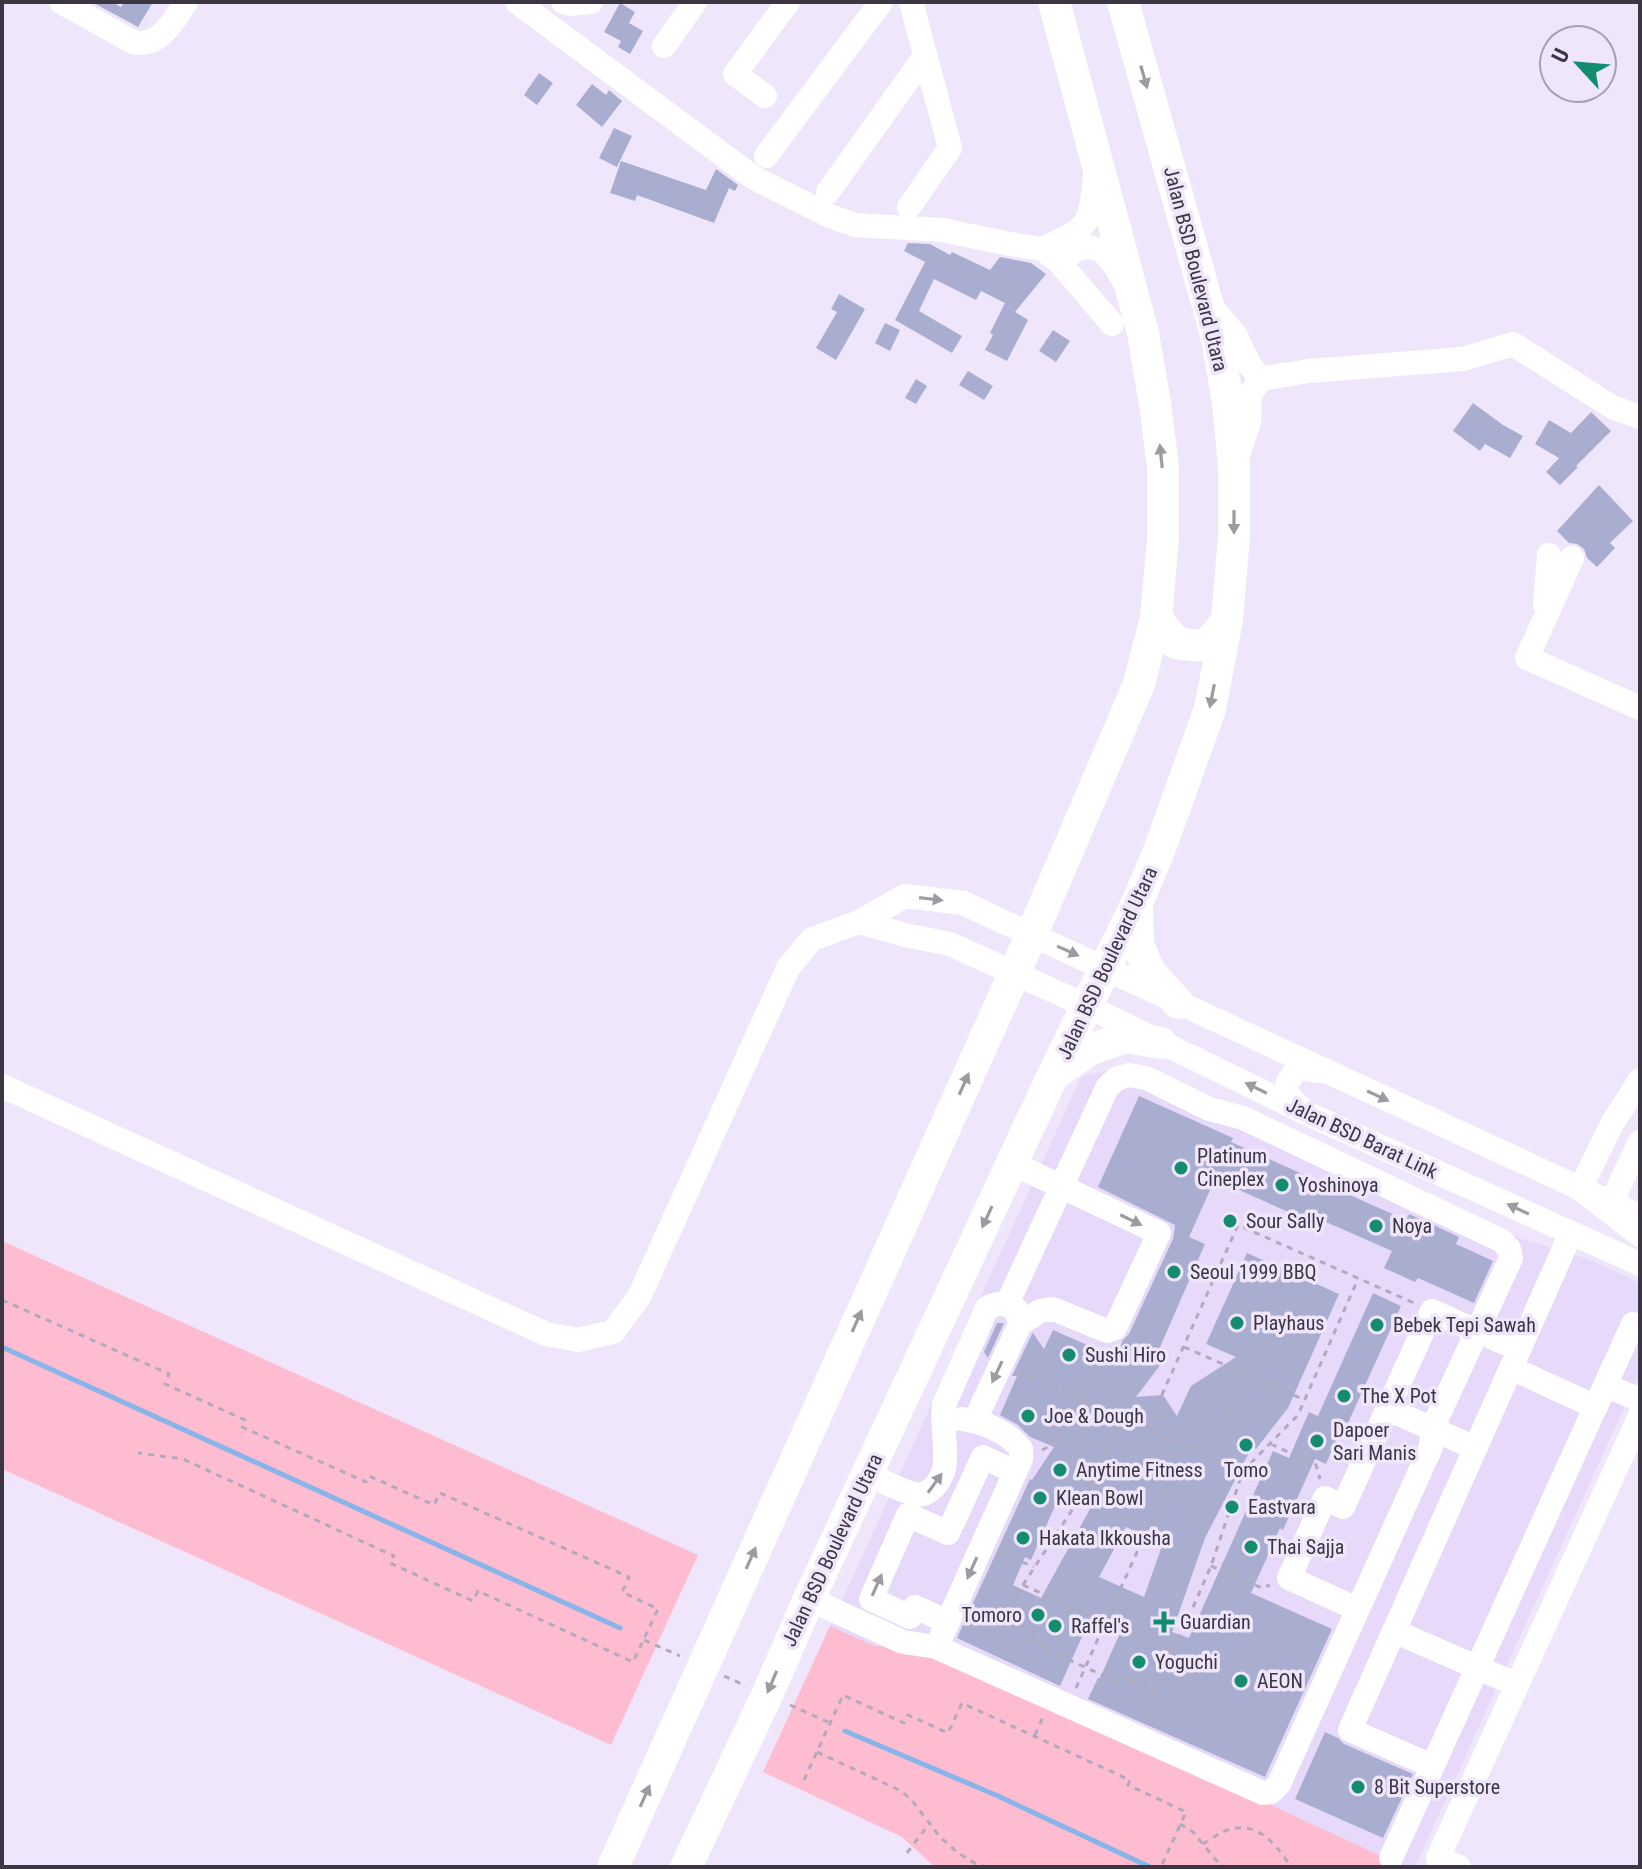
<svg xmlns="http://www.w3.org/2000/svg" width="1642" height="1869" font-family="'Roboto Condensed',sans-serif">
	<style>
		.built { fill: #e7d9fa }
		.green { fill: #febcd0 }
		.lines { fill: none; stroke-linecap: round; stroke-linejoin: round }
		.stream { stroke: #87b5e9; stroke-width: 5 }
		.building { fill: #a9aed0; fill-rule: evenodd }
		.path { stroke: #b2aabc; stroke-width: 3; stroke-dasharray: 6 6; stroke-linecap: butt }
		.minor { stroke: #fff; stroke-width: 24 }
		.major { stroke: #fff; stroke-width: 32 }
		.oneway { fill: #9e9aa1 }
		.poi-dot { fill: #138c70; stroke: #efe6fb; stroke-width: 3 }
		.labels { text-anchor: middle; stroke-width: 7; stroke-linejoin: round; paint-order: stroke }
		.street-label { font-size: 20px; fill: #3c3643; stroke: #efe6fb }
		.poi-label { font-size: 20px; fill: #3c3643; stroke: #efe6fb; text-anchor: start }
	</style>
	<rect width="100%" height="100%" fill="#efe6fb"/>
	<path class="built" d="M1128,1065l66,30 46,11 279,132 69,21 52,24v90l-225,494h-73l-518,-227 257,-563z"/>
	<path class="green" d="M2,1241l696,314 -87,190 -609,-276z
		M830,1626l44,20 59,3 472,218h-470l-33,-30 -139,-65z"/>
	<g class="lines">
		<path class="stream" d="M2,1347l618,281
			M845,1731l153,65 152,71"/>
	</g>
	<path class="building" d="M92,2h20l9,5 3,-5h29l-15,25z
		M620,3l15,9 -6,11 14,8 -13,23 -12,-7 3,-6 -17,-9z
		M539,73l14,10 -16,22 -13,-10z
		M592,84l14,11 3,-5 13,11 -20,26 -26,-22z
		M614,128l18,8 -15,31 -18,-9z
		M621,161l85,29 10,-21 22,16 -3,6 -6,-3 -15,35 -77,-28 -2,6 -25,-8z
		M908,243l22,1 20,11 2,-3 38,18 10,-13 31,6 15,11 -31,38 13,8 -21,41 -22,-11 8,-15 -3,-2 15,-30 -24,-12 -5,9 -42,-21 -15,32 43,25 -10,17 -57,-33 30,-58 -21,-11z
		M839,294l26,15 -29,51 -20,-12 21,-36 -6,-3z
		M885,323l15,7 -10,21 -15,-8z
		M1053,330l17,11 -14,21 -17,-11z
		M968,371l25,15 -9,14 -25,-15z
		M916,379l11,7 -11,18 -11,-6z
		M1473,403l30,22 20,11 -13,22 -25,-14 -5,7 -27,-20z
		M1591,412l20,19 -35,35 2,1 -18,18 -14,-13 13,-14 -24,-14 14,-24 22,13z
		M1599,485l34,36 -23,22 5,5 -18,19 -10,-9 -3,-9 -7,-5 -8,-1 -12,-12z
		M1139,1096l94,42 -2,4 175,78 3,-6 20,9 30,14 -3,7 37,17 -19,42 -56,-25 -3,4 -31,-14 8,-17 -82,-36 -2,6 -93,-42 -26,58 16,7 -51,117 7,3 -25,33 27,-2 14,21 14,-30 45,-29 -30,-13 41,-91 92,41 -51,114 -32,41 -4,-2 -47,91 -33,94 17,6 84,-187 16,7 20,-46 9,4 55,-123 28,13 -53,117 -4,-1 -18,42 -11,-5 -32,71 -3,-2 -29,65 81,36 -67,148 -177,-78 10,-21h2l20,-45 -30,-14 -30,67 -103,-48 73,-159 2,1 22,-33 -24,-10 -12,-12 -18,-10 17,-39h-5l20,-42 1,-1 11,16 9,-19 59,26 4,-11 4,2 3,-7 6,-6 44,-95 2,-14 -77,-38zM1063,1488l32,12 -54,98 -28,-13 12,-28 6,3zM1126,1527l37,16 -19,54 -45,-20z
		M997,1323h7l-16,35 -4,-6z
		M1325,1732l13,6 6,6 69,30 -30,64 -88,-39z"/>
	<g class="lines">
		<path class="path" d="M2,1300l167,74 -4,10 80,36 -3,7 124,55 3,-6 65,29 6,-12 189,84 -7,15 36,17 -25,53 -155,-71 -5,10 -83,-38 4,-7 -211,-97 -45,-6
			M1184,1347l121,53
			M1019,1371l223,100
			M1147,1428l91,-203 176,78
			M1271,1444l45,21 4,14
			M1042,1450l4,-2 37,-49 23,-50
			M1209,1456l35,-81
			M1000,1553l34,14
			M1211,1566l51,22 8,-3
			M1023,1585l150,67
			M1007,1620l28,12 -3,7 17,7 -2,4 71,32 3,-6 35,15
			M644,1640l36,16
			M992,1650l25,-56 82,-125 23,-52
			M724,1676l22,10
			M1076,1688l109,-243
			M790,1705l40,18
			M1145,1717l66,-151 32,-95 55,-56 60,-136
			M1035,1735l8,-18
			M817,1752l80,37 13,9 30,39 17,15 19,12 10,3
			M804,1780l39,-85 61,28 4,-8 40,18 14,-30 168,77 -2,5 58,27 -25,55
			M1180,1824l13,8 27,33 5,2
			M1203,1844c8,-5 18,-13 28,-15 29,-7 46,17 60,38
			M907,1853l22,-29"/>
		<path class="minor" d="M61,2l72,40c26,6 41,-21 53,-40
			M517,2l237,176 76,38 25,9 87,5 68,14 32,5 17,13 53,62
			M563,2l7,2 21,-2
			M664,46l31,-44
			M765,96l-30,-22 53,-72
			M766,156l115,-154
			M828,192l97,-136
			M909,207l41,-59 -39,-146
			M1042,249c48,-22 48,-22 53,-75
			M1059,262c7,-4 15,-12 23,-14 22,-5 33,18 42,33
			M1211,306l25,30 13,28 11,15 -10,16 -1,27 -13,39
			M1260,379l49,-8 154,-12 50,-15 99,63 28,10
			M1572,558l-45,100 113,50
			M1545,605l4,-50
			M859,922l46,13 45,9 137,62 221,108 332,150
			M1640,1080l-28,44 -32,65 60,46
			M2,1086l544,248 32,6 35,-8 26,-35 149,-329 24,-29 47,-17 46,-26 58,7 677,313
			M1303,1110c-19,-16 -23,-23 -4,-42l21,3
			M1012,1163l147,70 -44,95 -8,3 -54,-22 -13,2 -20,13
			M1611,1203l29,-61
			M1493,1338l26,11
			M1511,1368l85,39
			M1605,1385l35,15
			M1388,1409l87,39
			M867,1474c15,6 31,16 47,20 15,4 26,-12 30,-25 4,-15 -3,-45 0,-64l43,-97c11,-6 18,-5 29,1l4,15 -45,96
			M809,1599l94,43 33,5 327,146 8,-1 8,-8 152,-337 1,-18 79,-171 -2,-9 -7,-8 -259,-123 -34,-9 -63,-31 -17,-3 -13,4 -9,9 -100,216
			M1357,1609l-68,-31 36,-80 18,9 89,-196 44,20
			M948,1622l-33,-15 -5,10 -39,-18 37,-84 40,18 35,-76 32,15
			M1394,1631l123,54
			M941,1637l80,-178v-10c-13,-17 -39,-28 -60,-30
			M1432,1766l-82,-36 221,-497
			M1391,1858l242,-534 7,3
			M1459,1867l-21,-9 202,-442"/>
		<path class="major" d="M1156,618l20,25c33,5 32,3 51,-23
			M1137,906l1,38 11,27 29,32
			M1055,1074l34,-24 37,-13 35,6
			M613,1867l419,-933 107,-250 17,-66 7,-79v-72l-8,-63 -12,-71 -89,-331
			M686,1867l81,-172 42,-96 244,-524 84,-172 22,-52 51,-142 17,-89 7,-83v-71l-6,-64 -11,-64 -94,-336"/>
	</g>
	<defs><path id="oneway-solid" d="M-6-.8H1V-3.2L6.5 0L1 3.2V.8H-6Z" transform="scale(2)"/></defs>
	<g class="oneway">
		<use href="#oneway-solid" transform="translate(1144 77) rotate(74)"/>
		<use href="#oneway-solid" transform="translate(1161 456) rotate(-96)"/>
		<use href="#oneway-solid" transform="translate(1234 522) rotate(90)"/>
		<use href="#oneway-solid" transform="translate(1212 696) rotate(101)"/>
		<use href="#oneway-solid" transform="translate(931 899) rotate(7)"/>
		<use href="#oneway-solid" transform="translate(1068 951) rotate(24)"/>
		<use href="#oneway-solid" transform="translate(964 1084) rotate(-66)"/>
		<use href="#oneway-solid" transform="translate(1256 1088) rotate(-154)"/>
		<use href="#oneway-solid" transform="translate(1378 1096) rotate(25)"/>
		<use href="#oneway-solid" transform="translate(1518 1209) rotate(-155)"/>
		<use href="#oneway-solid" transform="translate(987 1217) rotate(115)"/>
		<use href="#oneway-solid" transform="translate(1131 1220) rotate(26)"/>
		<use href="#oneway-solid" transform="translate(857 1321) rotate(-66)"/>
		<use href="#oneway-solid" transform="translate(997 1372) rotate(115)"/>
		<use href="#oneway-solid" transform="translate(935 1483) rotate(-54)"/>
		<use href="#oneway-solid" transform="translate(751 1558) rotate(-66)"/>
		<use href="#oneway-solid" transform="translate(972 1568) rotate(114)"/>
		<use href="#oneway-solid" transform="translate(877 1585) rotate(-66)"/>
		<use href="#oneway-solid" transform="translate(772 1682) rotate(113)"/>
		<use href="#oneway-solid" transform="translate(645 1796) rotate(-66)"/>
	</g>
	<g class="poi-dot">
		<circle cx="1181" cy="1168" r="8"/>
		<circle cx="1282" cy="1185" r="8"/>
		<circle cx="1230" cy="1221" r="8"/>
		<circle cx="1376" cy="1226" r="8"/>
		<circle cx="1174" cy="1272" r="8"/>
		<circle cx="1237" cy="1323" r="8"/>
		<circle cx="1377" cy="1325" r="8"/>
		<circle cx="1069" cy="1355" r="8"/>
		<circle cx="1344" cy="1396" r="8"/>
		<circle cx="1028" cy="1416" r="8"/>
		<circle cx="1317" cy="1441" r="8"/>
		<circle cx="1246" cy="1445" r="8"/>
		<circle cx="1060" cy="1470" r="8"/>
		<circle cx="1040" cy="1498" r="8"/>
		<circle cx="1232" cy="1507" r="8"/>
		<circle cx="1023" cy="1538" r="8"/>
		<circle cx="1251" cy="1547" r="8"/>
		<circle cx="1038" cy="1615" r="8"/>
		<path d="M1160 1610h8v8h8v8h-8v8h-8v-8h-8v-8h8z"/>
		<circle cx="1055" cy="1626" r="8"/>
		<circle cx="1139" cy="1662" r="8"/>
		<circle cx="1241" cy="1681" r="8"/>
		<circle cx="1358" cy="1787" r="8"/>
	</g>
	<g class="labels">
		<g class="street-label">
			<text transform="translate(1196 269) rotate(76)" y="7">Jalan BSD Boulevard Utara</text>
			<text transform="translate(1107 963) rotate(-65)" y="7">Jalan BSD Boulevard Utara</text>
			<text transform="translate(1362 1138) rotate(25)" y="7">Jalan BSD Barat Link</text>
			<text transform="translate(832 1550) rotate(-65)" y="7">Jalan BSD Boulevard Utara</text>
		</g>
		<g class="poi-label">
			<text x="1197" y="1163">Platinum<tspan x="1197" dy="23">Cineplex</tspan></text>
			<text x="1298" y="1192">Yoshinoya</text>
			<text x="1246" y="1228">Sour Sally</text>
			<text x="1392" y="1233">Noya</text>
			<text x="1190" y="1279">Seoul 1999 BBQ</text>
			<text x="1253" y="1330">Playhaus</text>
			<text x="1393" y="1332">Bebek Tepi Sawah</text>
			<text x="1085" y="1362">Sushi Hiro</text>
			<text x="1360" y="1403">The X Pot</text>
			<text x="1044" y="1423">Joe &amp; Dough</text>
			<text x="1333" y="1437">Dapoer<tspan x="1333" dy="23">Sari Manis</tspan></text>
			<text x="1076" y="1477">Anytime Fitness</text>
			<text x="1246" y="1477" text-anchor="middle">Tomo</text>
			<text x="1056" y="1505">Klean Bowl</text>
			<text x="1248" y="1514">Eastvara</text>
			<text x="1039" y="1545">Hakata Ikkousha</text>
			<text x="1267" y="1554">Thai Sajja</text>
			<text x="1022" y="1622" text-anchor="end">Tomoro</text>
			<text x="1180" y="1629">Guardian</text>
			<text x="1071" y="1633">Raffel's</text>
			<text x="1155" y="1669">Yoguchi</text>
			<text x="1257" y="1688">AEON</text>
			<text x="1374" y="1794">8 Bit Superstore</text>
		</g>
	</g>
	<rect width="1642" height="1869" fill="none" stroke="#3c3643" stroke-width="8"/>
	<g transform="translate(1578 64) rotate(296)"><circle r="38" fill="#efe6fb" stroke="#a7a0b1" stroke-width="2"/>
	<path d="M0-6L14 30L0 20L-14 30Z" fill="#138c70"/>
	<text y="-12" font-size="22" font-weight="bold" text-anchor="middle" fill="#3c3643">U</text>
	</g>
</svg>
